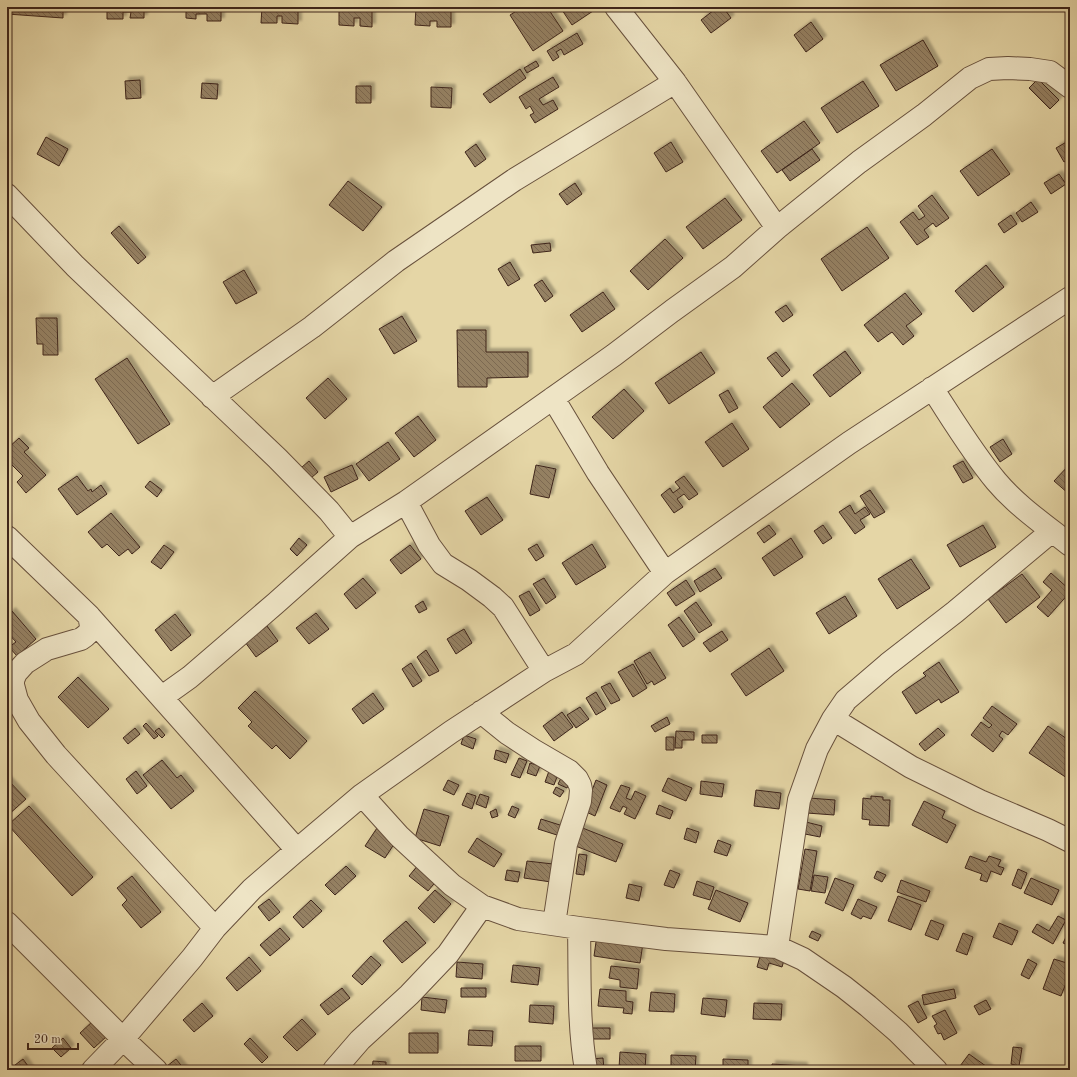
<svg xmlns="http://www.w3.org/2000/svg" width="1077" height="1077" font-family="'Old Standard TT',serif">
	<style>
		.building { fill: url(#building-back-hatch); stroke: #3e251a; filter: url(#shadow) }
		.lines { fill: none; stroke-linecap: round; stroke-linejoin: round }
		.minor-casing { stroke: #68513d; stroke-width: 24 }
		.minor { stroke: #eee4c5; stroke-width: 22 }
	</style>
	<defs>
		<pattern id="building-back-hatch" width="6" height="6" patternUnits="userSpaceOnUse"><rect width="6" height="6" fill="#958163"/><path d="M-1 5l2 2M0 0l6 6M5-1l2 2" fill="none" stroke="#7b6951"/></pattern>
		<filter id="shadow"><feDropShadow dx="3.5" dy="-3.5" stdDeviation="1" flood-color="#0004"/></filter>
	</defs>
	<rect width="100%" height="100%" fill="#e5d6a6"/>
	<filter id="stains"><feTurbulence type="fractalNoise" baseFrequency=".005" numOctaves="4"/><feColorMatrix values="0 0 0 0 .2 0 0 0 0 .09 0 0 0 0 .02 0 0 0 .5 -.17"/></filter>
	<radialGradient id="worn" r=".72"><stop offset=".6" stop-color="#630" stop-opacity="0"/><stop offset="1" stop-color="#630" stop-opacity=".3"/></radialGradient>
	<path class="building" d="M7,7h56v11l-56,-4z
		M107,7h37v11h-14l1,-6h-8v7h-16z
		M186,7h35v14h-14v-7h-11v5l-10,-1z
		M262,7h12v1l24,-1v17l-16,-1v-7h-5v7h-16z
		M339,7h15v3h8v-3h10v20l-12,-1v-8h-6v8l-15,-1z
		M416,7h14v4h6v-4h15v20h-14v-6h-7v5l-15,-1z
		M523,7h24l16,24 -30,20 -23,-36z
		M560,7h31l2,4 -21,14z
		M718,7h5l8,11 -20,15 -10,-13z
		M811,22l12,17 -17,13 -12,-17z
		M577,33l6,11 -19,11 -3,-6 -5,3 3,5 -6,4 -6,-10z
		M923,40l15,26 -42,25 -16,-26z
		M536,61l3,5 -12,7 -3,-5z
		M520,69l6,9 -36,25 -7,-9z
		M553,77l6,10 -20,12 4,6 10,-5 5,9 -23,14 -5,-8 4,-2 -4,-7 -4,3 -7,-12z
		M1038,79l21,21 -9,9 -21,-21z
		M140,80l1,18 -15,1 -1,-18z
		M863,81l16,25 -42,27 -16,-25z
		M202,83l16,1 -1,15 -16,-1z
		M356,86h15v17h-15z
		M431,87l21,1 -1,20 -20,-1z
		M804,121l16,22 -43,30 -16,-22z
		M46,137l22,12 -9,17 -22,-12z
		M1070,140v19l-6,3 -8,-14z
		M671,142l12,20 -17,10 -12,-19z
		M476,144l10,15 -11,8 -10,-15z
		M812,149l8,11 -30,21 -8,-11z
		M992,149l18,25 -32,22 -18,-25z
		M1059,174l7,10 -15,10 -7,-11z
		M348,181l34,26 -19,24 -34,-26z
		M575,183l7,11 -15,11 -8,-11z
		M932,195l17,23 -13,9 -3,-4 -9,7 5,7 -12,8 -17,-23 13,-10 6,8 6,-4 -7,-10z
		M725,198l17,22 -39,29 -17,-22z
		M1031,202l7,10 -16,10 -6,-9z
		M1011,215l6,9 -13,9 -6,-9z
		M119,226l27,31 -8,7 -27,-31z
		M867,227l22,31 -47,33 -21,-32z
		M665,239l18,19 -35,32 -18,-19z
		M550,243l1,8 -18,2 -2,-8z
		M510,262l10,17 -12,7 -10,-17z
		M986,265l18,22 -31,25 -18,-21z
		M244,270l13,23 -21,11 -13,-22z
		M542,280l11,16 -8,6 -11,-17z
		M603,292l12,17 -33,23 -12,-17z
		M905,293l17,21 -16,12 8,10 -11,9 -11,-13 -14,10 -14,-17z
		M786,305l7,10 -10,7 -8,-10z
		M402,316l15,25 -23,13 -15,-25z
		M36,318h21l1,37h-15v-11h-6z
		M457,330h29v22h42v25l-41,1v9h-29z
		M845,351l16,22 -31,24 -17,-22z
		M701,352l14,21 -46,31 -14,-21z
		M776,352l14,18 -8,7 -15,-19z
		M127,358l43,66 -32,20 -43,-65z
		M328,378l19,21 -22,20 -19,-21z
		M792,383l18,21 -30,24 -17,-21z
		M624,389l20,22 -31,28 -21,-22z
		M728,390l10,18 -9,5 -10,-18z
		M418,416l18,24 -22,17 -19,-24z
		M732,423l17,26 -26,18 -18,-25z
		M19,438l10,10 -5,4 22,23 -20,18 -9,-11 6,-6 -12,-12 -4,4v-19z
		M1003,439l9,15 -12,8 -10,-15z
		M388,442l12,17 -31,22 -13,-17z
		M309,461l9,11 -7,6 -9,-11z
		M963,461l10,17 -10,5 -10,-17z
		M1070,464v28l-1,2 -15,-13z
		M352,465l6,14 -27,13 -7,-15z
		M536,465l20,4 -7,29 -19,-4z
		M77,476l11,15 3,-2 1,3 9,-7 6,9 -30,21 -19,-26z
		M684,476l14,18 -9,6 -5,-6 -7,5 6,8 -9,6 -13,-18 9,-7 3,5 7,-5 -5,-6z
		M150,481l12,9 -5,7 -12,-10z
		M870,490l15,22 -11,6 -14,-22z
		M487,497l16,23 -22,15 -16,-24z
		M850,505l5,9 10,-7 5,7 -10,6 5,7 -10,7 -16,-22z
		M111,513l29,34 -8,7 -4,-5 -9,7 -12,-12 -5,4 -14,-16z
		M769,525l7,9 -12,9 -7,-10z
		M823,525l9,13 -9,6 -9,-13z
		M983,525l13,22 -36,20 -13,-22z
		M299,538l8,7 -10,11 -7,-7z
		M791,538l12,19 -29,19 -12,-18z
		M537,544l7,12 -8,5 -8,-12z
		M592,544l14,23 -30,18 -14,-22z
		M164,545l10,7 -13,17 -10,-7z
		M410,545l11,14 -20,15 -11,-14z
		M911,559l19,29 -33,21 -19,-30z
		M715,568l7,10 -22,14 -6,-11z
		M1051,573l19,17v2l-22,25 -11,-10 15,-17 -9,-8z
		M1022,574l18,23 -34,26 -18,-24z
		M363,578l13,15 -20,16 -12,-15z
		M544,578l12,19 -10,7 -13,-20z
		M686,580l9,14 -19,12 -9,-13z
		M529,591l11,19 -10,6 -11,-20z
		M845,596l12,20 -28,18 -13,-21z
		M423,601l4,8 -8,4 -4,-7z
		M696,602l16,23 -13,8 -15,-22z
		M12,611l24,28 -19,17 -8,-9 7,-5 -9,-10v-16z
		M316,613l13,16 -20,15 -13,-16z
		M175,614l16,21 -20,16 -16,-21z
		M679,617l16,22 -12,8 -15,-22z
		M267,626l11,15 -22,16 -11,-15z
		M464,629l8,14 -16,11 -9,-15z
		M722,631l6,9 -18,12 -7,-9z
		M769,648l15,23 -38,25 -15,-22z
		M426,650l13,21 -10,5 -12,-19z
		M650,652l16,26 -12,7 -2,-4 -5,3 -13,-23z
		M939,662l20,30 -18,11 -2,-4 -23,15 -14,-22 24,-16 -3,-3z
		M411,663l11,18 -9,6 -11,-18z
		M633,664l14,24 -14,9 -15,-25z
		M78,677l31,32 -21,19 -30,-31z
		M610,683l10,17 -9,4 -10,-17z
		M255,691l52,50 -17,18 -14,-14 -4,4 -24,-23 4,-4 -14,-14z
		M596,692l10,17 -10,6 -10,-17z
		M373,693l11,16 -21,15 -11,-15z
		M992,706l25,18 -9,11 -6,-4 -3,5 4,3 -10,13 -22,-17 10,-13 8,6 3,-3 -9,-7z
		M580,707l9,12 -13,9 -9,-13z
		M562,712l11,15 -19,14 -11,-15z
		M667,717l3,7 -15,8 -4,-6z
		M146,723l12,13 -4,3 -11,-13z
		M1048,726l22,15v39l-41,-27z
		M135,728l5,6 -12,10 -5,-6z
		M159,728l6,7 -3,3 -7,-7z
		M938,728l7,7 -20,16 -6,-7z
		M676,731l18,1v8h-12v8h-7z
		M464,735l12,4 -3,10 -12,-5z
		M702,735h15v8h-15z
		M666,737h8v13h-8z
		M496,750l13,4 -3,9 -12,-4z
		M519,758l8,3 -7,17 -9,-3z
		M162,760l15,18 4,-3 13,16 -23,18 -28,-34z
		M530,763l10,3 -4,10 -9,-3z
		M136,771l11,15 -10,8 -11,-15z
		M549,771l9,3 -4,11 -9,-3z
		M562,776l9,3 -4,9 -9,-4z
		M668,778l24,10 -6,13 -24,-10z
		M7,779l19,20 -19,17z
		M448,780l11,5 -5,10 -11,-5z
		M596,780l11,5 -12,31 -11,-5z
		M701,781l23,3 -2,13 -22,-3z
		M621,785l9,3 -4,10 5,2 4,-9 11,5 -11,23 -11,-5 3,-6 -4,-2 -3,6 -10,-4z
		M556,787l8,4 -4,6 -7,-4z
		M756,790l25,3 -2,16 -25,-3z
		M467,793l9,3 -4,13 -10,-4z
		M480,794l9,3 -3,11 -10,-4z
		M871,796l12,1v3h7l-1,26 -20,-1 1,-5 -8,-1 1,-21 8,1z
		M809,798l26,2 -1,15 -27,-2z
		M924,801l21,10 -3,7 14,7 -9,18 -35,-18z
		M659,805l14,6 -3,8 -14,-5z
		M29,806l64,71 -21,19 -64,-71z
		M512,806l7,3 -4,9 -7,-3z
		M424,809l25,7 -9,30 -25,-8z
		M496,809l2,7 -6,2 -2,-6z
		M541,819l22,7 -3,10 -22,-7z
		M802,821l20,5 -2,11 -20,-4z
		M379,825l19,13 -13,20 -20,-12z
		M575,825l48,19 -7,18 -48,-19z
		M687,828l12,4 -3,11 -12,-4z
		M477,838l25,16 -8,13 -26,-15z
		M718,840l13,5 -4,11 -13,-4z
		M805,849l12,2 -7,40 -12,-2z
		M579,854l8,1 -3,20 -8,-1z
		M970,856l16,6 3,-6 12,4 -3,6 6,2 -3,7 -10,-4 -4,11 -7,-2 2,-6 -17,-6z
		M527,861l26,3 -2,18 -27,-4z
		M419,864l19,15 -10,12 -19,-15z
		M346,866l10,10 -21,19 -10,-10z
		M1018,869l9,4 -6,16 -9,-4z
		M507,870l13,2 -2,10 -13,-2z
		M670,870l10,4 -6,14 -10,-3z
		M877,871l9,4 -4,7 -8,-4z
		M814,875l14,2 -3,16 -14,-2z
		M132,876l29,36 -20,16 -19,-23 5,-5 -10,-12z
		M835,878l19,7 -11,26 -18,-8z
		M1031,878l28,12 -7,15 -28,-12z
		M901,880l29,11 -4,11 -29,-10z
		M697,881l17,6 -4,13 -17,-5z
		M629,884l13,3 -3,14 -13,-3z
		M435,890l16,14 -17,19 -16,-15z
		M716,890l32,13 -8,19 -32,-13z
		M898,896l23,9 -10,25 -23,-9z
		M269,899l11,13 -11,9 -11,-14z
		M858,899l19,8 -6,12 -8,-3 -2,3 -10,-5z
		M311,900l11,11 -19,17 -10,-11z
		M1058,916l8,4 -13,24 -21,-12 5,-8 12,7z
		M931,920l13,5 -6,15 -13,-5z
		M406,921l20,22 -24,20 -19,-22z
		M999,923l19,8 -6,14 -19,-8z
		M280,928l10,11 -20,17 -10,-11z
		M812,931l9,4 -3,6 -9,-4z
		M963,933l10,4 -6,18 -11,-4z
		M1068,933l2,1v12l-7,-3z
		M597,935l46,8 -3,20 -46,-7z
		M762,949l23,8 -3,10 -13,-4 -2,7 -10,-3z
		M371,956l10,9 -19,20 -10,-9z
		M249,957l12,14 -24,20 -11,-13z
		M1028,959l9,5 -8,15 -8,-4z
		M1054,959l16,5v9l-9,23 -18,-7z
		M457,962l26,2 -1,15 -26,-2z
		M513,965l27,3 -2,17 -27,-3z
		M611,966l28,3 -2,20 -17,-2v-7l-11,-2z
		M342,988l8,10 -22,17 -8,-10z
		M461,988h25v9h-25z
		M600,989l26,2v10l7,1 -1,12 -9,-1 1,-5 -26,-2z
		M954,989l2,9 -32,7 -2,-10z
		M651,992l24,2 -1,18 -25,-1z
		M422,997l25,3 -2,13 -24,-3z
		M703,998l24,2 -2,17 -24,-3z
		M986,1000l5,9 -12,6 -5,-9z
		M918,1001l9,17 -9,5 -10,-17z
		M202,1003l11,13 -19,16 -11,-12z
		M754,1003l28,1 -1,16 -28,-1z
		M530,1005l24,1 -1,18 -24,-2z
		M945,1010l12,23 -13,7 -3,-7 -3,1 -4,-8 3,-2 -5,-8z
		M302,1019l14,15 -19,17 -14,-14z
		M93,1021l14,15 -13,12 -14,-15z
		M588,1028h22v11h-21z
		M469,1030l24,1 -1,15 -24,-1z
		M409,1033h29v20h-29z
		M63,1038l8,10 -10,9 -9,-9z
		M250,1038l18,19 -6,6 -18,-19z
		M515,1046h26v15h-26z
		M1013,1047l9,1 -3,18 -8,-2z
		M620,1052l26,2 -1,15 -26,-1z
		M969,1054l21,15 -1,1h-23l-6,-4z
		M671,1055l25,1 -1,14h-24z
		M603,1058l1,12h-13l-1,-11z
		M23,1059l8,11h-12l-4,-5z
		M176,1059l9,11h-15l-3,-4z
		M723,1059l25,1v10h-25z
		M373,1061l13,1v8h-14z
		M772,1064l32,2v4h-32z"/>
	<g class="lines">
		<g class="minor-casing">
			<path id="minor" d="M616,7l59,75 102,146
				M7,195l68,71 202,192 52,53 21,26
				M932,388c21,32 40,64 64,93 21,25 49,44 74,64
				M212,397l100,-70 84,-66 118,-81 161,-98
				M553,398l45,75 67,100
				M406,502l23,43 14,19 26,16 23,17 11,10 41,64
				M7,537l82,79 208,234 65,-55 89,-63 93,-61 32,-17 89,-81 184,-130 221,-145
				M89,616c3,12 3,16 -8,23l-34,10 -22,14 -9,10 -3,7v5l4,15 12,21 27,34 159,173
				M162,697l28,-20 86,-74 74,-66 56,-35 208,-147 58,-44 61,-44 44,-39 82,-66 65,-47 46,-37 19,-9 19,-1 22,1 20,3 20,15
				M481,712l26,21 26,17 36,21 8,8 3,6 1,5 -1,11 -14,43 -12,80
				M833,719l78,48 69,34 68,29 22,11
				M362,795l37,41 53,49 30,21 36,13 61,9 87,11 111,8 26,12 41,28 24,19 30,26 38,38
				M7,923l116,116 69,-81 23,-30 37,-39 45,-39
				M579,928c1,47 -1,96 7,142
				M777,947l22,-147 18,-51 16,-30 13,-19 42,-36 67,-52 97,-81
				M93,1070l30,-31 33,31
				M334,1070l26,-30 49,-45 39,-41 34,-48"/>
		</g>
		<use href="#minor" class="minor"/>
	</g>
	<rect width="1077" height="1077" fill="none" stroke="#e5d6a6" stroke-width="24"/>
	<rect x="8" y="8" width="1061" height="1061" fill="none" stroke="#3e251a" stroke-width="2"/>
	<rect x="12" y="12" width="1053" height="1053" fill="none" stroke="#3e251a"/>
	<path d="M28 1043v6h50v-6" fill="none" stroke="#3e251a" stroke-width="2"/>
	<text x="34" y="1043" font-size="12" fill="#3e251a" stroke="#eee4c5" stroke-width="3" paint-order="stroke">20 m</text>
	<rect width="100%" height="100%" filter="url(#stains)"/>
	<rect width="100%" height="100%" fill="url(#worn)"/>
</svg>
